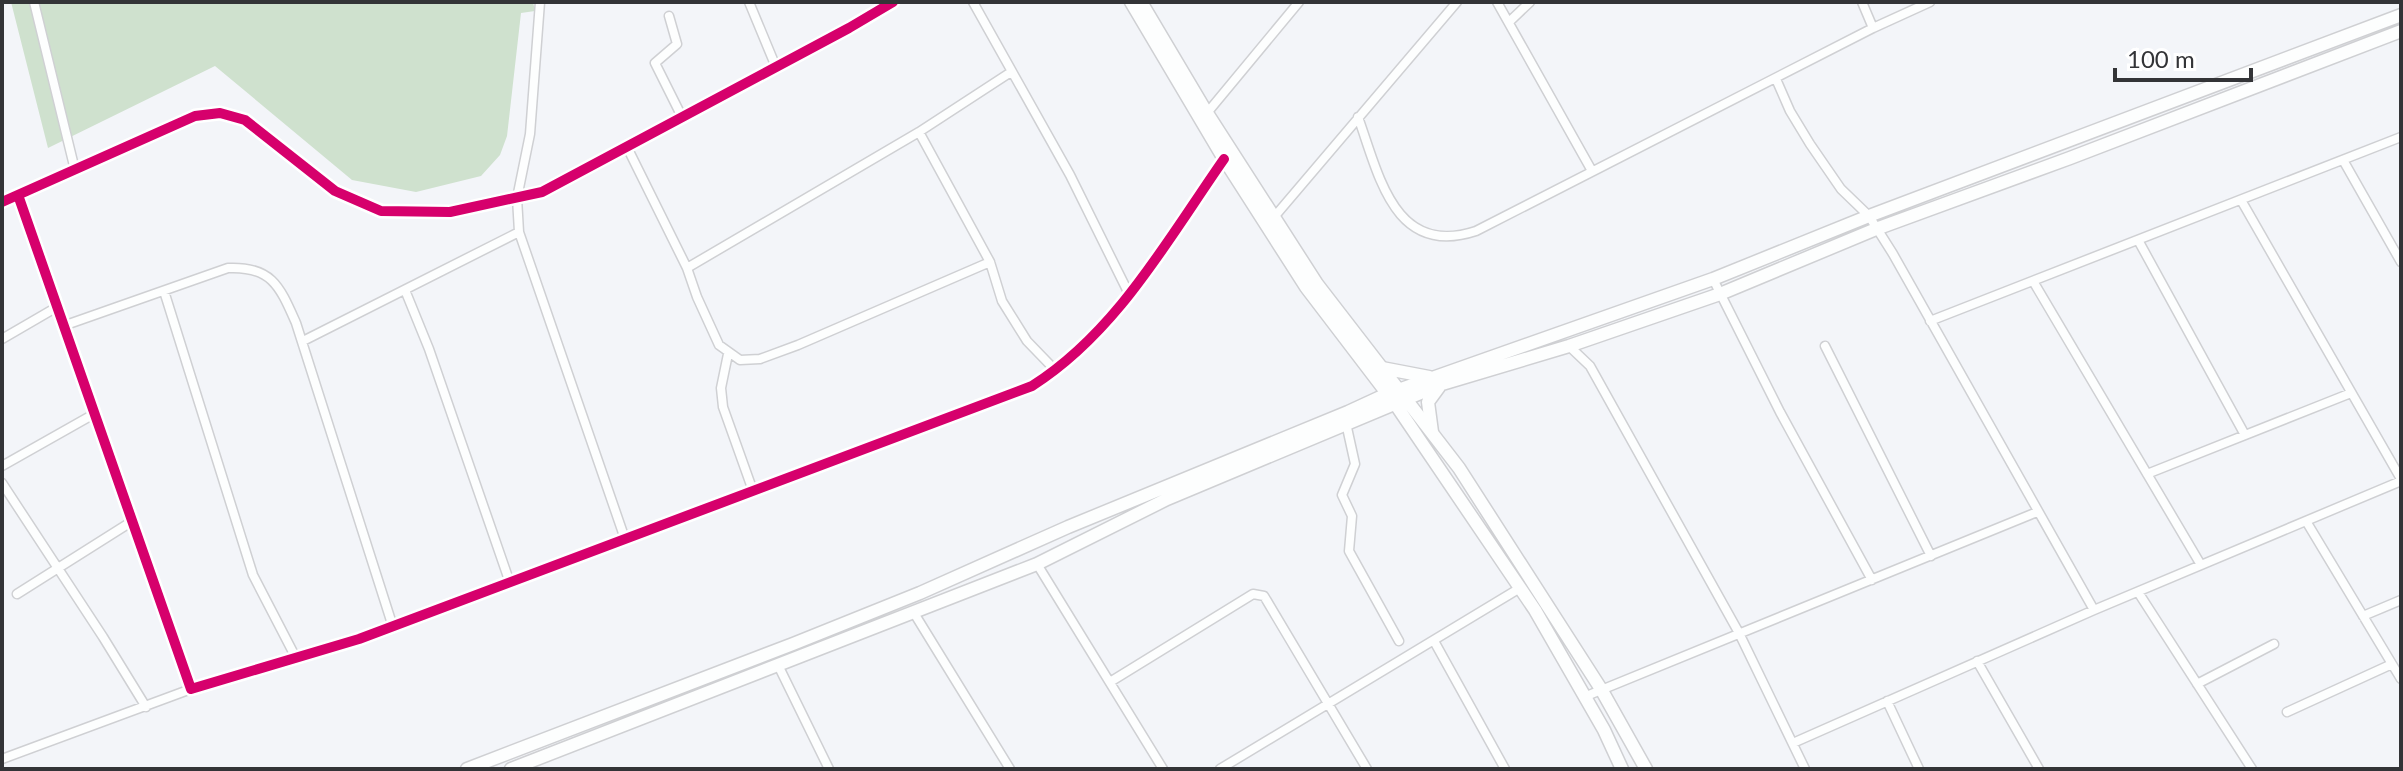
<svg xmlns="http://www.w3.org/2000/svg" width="2403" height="771" font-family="Lato,sans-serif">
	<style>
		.green { fill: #cfe1ce }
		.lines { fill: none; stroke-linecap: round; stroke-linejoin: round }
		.street-casing { stroke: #cfd0d3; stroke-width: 11 }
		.secondary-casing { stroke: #cfd0d3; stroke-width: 15 }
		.primary-casing { stroke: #cfd0d3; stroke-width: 15 }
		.street { stroke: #fdfefe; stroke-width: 8 }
		.secondary { stroke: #fdfefe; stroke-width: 12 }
		.primary { stroke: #fdfefe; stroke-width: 12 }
		.cycleway-casing { stroke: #fff; stroke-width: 15 }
		.cycleway { stroke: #d6006c; stroke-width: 10 }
	</style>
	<rect width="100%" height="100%" fill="#f3f5f9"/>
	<path class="green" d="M11,2h522l2,9 -14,2 -14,123 -7,19 -19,21 -65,16 -64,-12 -137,-114 -167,82z"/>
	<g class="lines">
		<g class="street-casing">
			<path id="street" d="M34,2l41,168
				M540,2l-10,132 -13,64 2,34 106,307
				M749,2l27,65
				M973,2l97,173 59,119
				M1497,2l95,169
				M1862,2l11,26
				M669,16l8,28 -22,19 27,54
				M1509,22l21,-20
				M1776,79l14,32 20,33 31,45 28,27 24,38 201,356
				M1207,113l92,-111
				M1358,117c21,58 36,141 118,114l397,-203 57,-26
				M919,132l71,130 12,39 25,40 29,30
				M627,147l60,121 10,29 22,48 21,15 20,-1 38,-14 192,-83
				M2343,160l58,102
				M18,195l173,494 168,-50 673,-253c85,-54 136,-147 192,-227
				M2241,200l160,279
				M2,202l193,-86 25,-3 25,7 90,71 46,20 69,1 92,-20 307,-164 44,-26
				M1275,216l182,-214
				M2138,240l107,195
				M687,268l232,-136 92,-60
				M1713,279l67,133 92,168
				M2033,281l168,284
				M405,290l24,59 81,234
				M164,291l89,284 43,83
				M1930,321l471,-184
				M63,326l165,-58c44,-2 52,19 68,55l97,304
				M2,339l55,-32
				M303,341l216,-109
				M1569,346l21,20 149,267 66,136
				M1825,346l106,210
				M728,354l-7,34 2,19 30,84
				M1346,423l9,41 -13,31 10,21 -3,35 50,90
				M2,466l92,-52
				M2147,474l204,-81
				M2,483l101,154 43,70
				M2306,521l95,158
				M1037,564l126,205
				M2138,592l114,177
				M17,594l114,-72
				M914,613l96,156
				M2363,616l38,-16
				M1434,641l71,128
				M1977,661l62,108
				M778,665l51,104
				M1110,682l143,-88 11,2 103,173
				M2197,684l77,-40
				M1584,697l453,-185
				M1887,701l32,68
				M2287,712l105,-48
				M1793,743l301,-133 307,-129
				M2,759l189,-70
				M1220,769l300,-181"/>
		</g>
		<g class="secondary-casing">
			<path id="secondary" d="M1131,2l93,157 82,128 90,118 139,205 69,120 18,39
				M1141,2l66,111 110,171 142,184 142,221 45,80"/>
		</g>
		<g class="primary-casing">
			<path id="primary" d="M1382,368l47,9
				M1432,432l-4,-30 11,-15
				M467,769l326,-125 127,-51 148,-66 280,-115 39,-18 326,-115 156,-63 532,-201
				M511,769l526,-205 130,-65 275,-115 127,-38 151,-52 156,-65 194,-71 331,-127"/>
		</g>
		<use href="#street" class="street"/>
		<use href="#secondary" class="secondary"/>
		<use href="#primary" class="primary"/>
		<g class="cycleway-casing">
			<path id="cycleway" d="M18,195l173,494 168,-50 673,-253c85,-54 136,-147 192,-227
				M2,202l193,-86 25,-3 25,7 90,71 46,20 69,1 92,-20 307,-164 44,-26"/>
		</g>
		<use href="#cycleway" class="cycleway"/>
	</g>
	<rect width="2403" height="771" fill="none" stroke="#333437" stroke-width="8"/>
	<path d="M2115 68v12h136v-12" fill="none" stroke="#333437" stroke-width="4"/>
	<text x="2127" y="68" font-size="24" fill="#333437" stroke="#ffffff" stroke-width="6" paint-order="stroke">100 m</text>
</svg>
